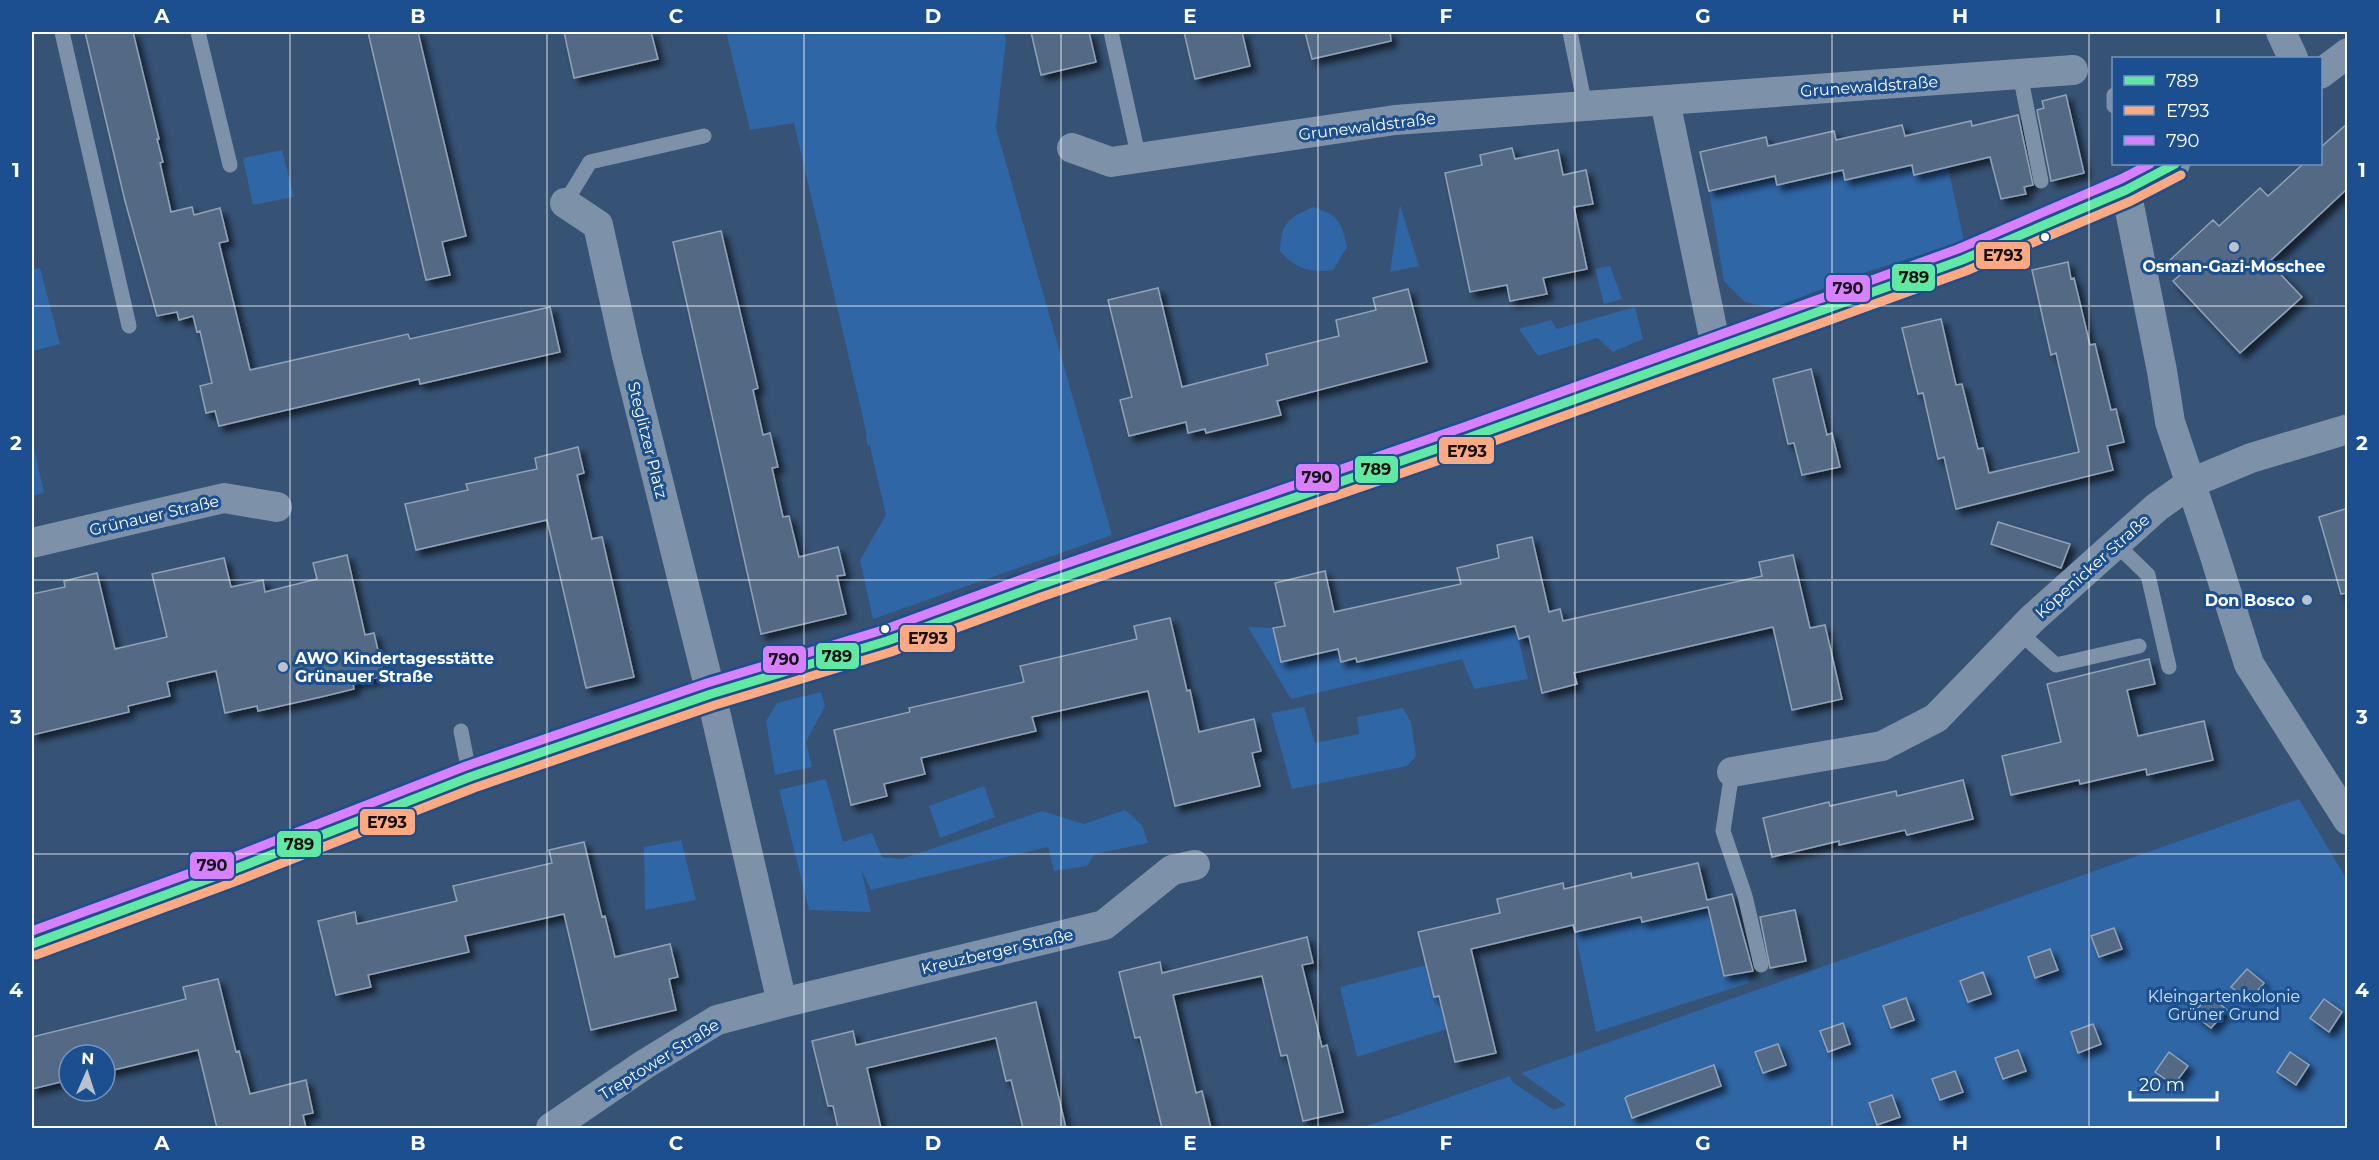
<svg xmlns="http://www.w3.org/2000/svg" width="2379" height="1160" font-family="Montserrat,sans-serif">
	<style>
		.green { fill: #2f66a5 }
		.building { fill: #526984; stroke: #92a2b6; stroke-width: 1.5; filter: url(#shadow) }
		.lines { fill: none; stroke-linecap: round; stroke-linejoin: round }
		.service { stroke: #7d92a8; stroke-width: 15 }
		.minor { stroke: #7d92a8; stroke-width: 30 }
		.bus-1-casing { stroke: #1b4f8f; stroke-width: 14 }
		.bus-2-casing { stroke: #1b4f8f; stroke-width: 14 }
		.bus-3-casing { stroke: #1b4f8f; stroke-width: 14 }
		.bus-1 { stroke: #60e9a3; stroke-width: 9 }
		.bus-2 { stroke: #ffa980; stroke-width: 9 }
		.bus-3 { stroke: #d880ff; stroke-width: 9 }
		.grid { fill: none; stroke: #fff; stroke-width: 1.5; stroke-opacity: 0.55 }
		.bus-dot { fill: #fff; stroke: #1b4f8f; stroke-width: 2 }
		.poi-dot { fill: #b9c2ce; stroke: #1b4f8f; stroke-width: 2 }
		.labels { text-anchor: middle; stroke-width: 6; stroke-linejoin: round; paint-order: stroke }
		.street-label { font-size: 16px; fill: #fff; stroke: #1b4f8f }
		.poi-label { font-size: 16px; font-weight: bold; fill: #fff; stroke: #1b4f8f }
		.park-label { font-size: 16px; fill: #cfe3fa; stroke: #1b4f8f }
		.line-badge { stroke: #1b4f8f; stroke-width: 2 }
		.pale-badge-label { font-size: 16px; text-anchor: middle; font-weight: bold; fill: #111 }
		.neatline { fill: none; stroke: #fff; stroke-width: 2 }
		.grid-label { font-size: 20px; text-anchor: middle; font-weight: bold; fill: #fff }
	</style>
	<defs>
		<filter id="shadow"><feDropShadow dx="5.5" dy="5.5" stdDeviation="3" flood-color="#0009"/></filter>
	</defs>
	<rect width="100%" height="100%" fill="#365274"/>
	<path class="green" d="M726,32h278l2,7 -10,89 116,407 -239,84 -13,-59 26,-45 -16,-69 -3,-2 -1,-13 -72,-308 -44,7z
		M282,150l12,47 -41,8 -10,-47z
		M1912,164l2,11 34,-8 16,74 -98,31 -94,36 -27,-6 -21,-21 -15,-90 66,-16 68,-5 2,9z
		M1400,205l19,61 -29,6z
		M1313,207c25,8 29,15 34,40l-14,23c-23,3 -38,-1 -53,-19 1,-28 8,-33 33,-44z
		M1610,266l12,33 -18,5 -9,-35z
		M40,268l20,76 -28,7v-82z
		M1635,307l8,32 -30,13 -16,-14 -59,18 -19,-27 32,-9 6,9z
		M32,439l12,54 -12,3z
		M1512,611l16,68 -54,10 -12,-30 -171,40 -43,-72 25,1 8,34 57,-13 7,11 11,-2 2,4 116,-27z
		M821,692l4,14 -19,36 6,25 -37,8 -9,-54 11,-18z
		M1304,707l11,36 44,-9 -2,-17 46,-9 8,14 5,34 -9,10 -115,23 -21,-76z
		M826,779l17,63 29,-9 10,24 20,2 140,-48 42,13 41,-14 17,15 6,18 -53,11 -8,12 -33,5 -6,-24 -177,43 -10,-21 10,43 -62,-2 -30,-120z
		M984,786l11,31 -55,21 -11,-32z
		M2299,799l48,81v248h-986l149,-52 2,6 42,28 12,-5 -45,-32z
		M681,840l15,60 -51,10 -1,-63z
		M1708,907l16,69 23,-5 2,12 -153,49 -21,-100 66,-15 2,5z
		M1426,965l8,32 5,-1 8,33 -90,28 -17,-70z"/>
	<path class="building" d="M85,32h48l26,107h-2l6,23 -3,1 11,49 21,-5 2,8 26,-7 8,33 -9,2 31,127 158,-36 2,5 140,-32 10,45 -140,32 -1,-5 -200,47 -4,-15 -9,2 -6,-27 12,-3 -12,-52 -3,1 -4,-16 -14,4 -2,-8 -20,4 -32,-115z
		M368,32h50l48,204 -24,6 8,33 -24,5z
		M564,32h87l7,27 -84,19z
		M1031,32h58l7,30 -55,13z
		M1184,32h58l8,34 -55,13z
		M1305,32h85l1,9 -79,18z
		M2066,95l18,78 -33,8 -14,-71 7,-2 -2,-7z
		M2018,115l15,70 -9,2 2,7 -25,5 -11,-42 -76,18 -2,-10 -67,15 -2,-10 -66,15 -2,-9 -66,15 -9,-39 66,-15 2,9 66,-15 2,9 66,-15 3,11 66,-15 1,5z
		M2348,123v65l-79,74 33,35 -62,56 -67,-72 7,-6 -11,-14 44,-41 6,6 41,-38 8,8 35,-32h17v-16z
		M1512,148l3,11 43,-9 5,25 23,-5 7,34 -19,3 13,62 -44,9 4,16 -37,7 -3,-16 -37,7 -25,-119 37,-8 -2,-10z
		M721,231l37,157 -5,2 10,45 7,-2 8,34 -6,1 11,49 6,-1 10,41 39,-10 7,28 -8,1 9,38 -85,20 -88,-392z
		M2068,262l3,17 3,-1 16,67 5,-1 16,66 5,-1 8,33 -17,4 6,24 -157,39 -12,-52 -6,2 -15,-66 -5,1 -16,-66 39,-9 15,66 6,-1 16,65 5,-1 6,25 90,-21 -23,-99 -5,2 -19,-85z
		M1158,288l24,99 86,-22 -2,-11 73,-18 -3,-16 40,-10 -3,-12 35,-9 19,73 -150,39 4,14 -75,18 -1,-4 -17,4 -2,-11 -57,14 -9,-36 12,-3 -24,-97z
		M1811,369l16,66 5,-2 8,34 -38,8 -8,-32 -6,1 -15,-65z
		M578,447l6,26 -7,2 15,64 10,-2 32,140 -48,11 -39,-168 -131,30 -11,-46 63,-14 -2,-6 71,-15 -2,-11z
		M2348,508v85l-7,1 -22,-77z
		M1998,522l72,22 -9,24 -70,-24z
		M1532,537l17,75 11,-3 3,12 199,-45 -3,-14 34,-7 17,73 15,-3 17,74 -50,11 -19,-83 -199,46 3,11 -35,9 -13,-57 -10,3 -4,-13 -158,36 -1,-4 -15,4 -3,-13 -57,13 -8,-34 12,-2 -10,-43 50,-12 9,41 127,-28 -4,-16 42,-10 -2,-13z
		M347,555l18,80 9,-2 10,43 -31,7 1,6 -33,8 -63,14 -1,-5 -32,7 -9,-42 -49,11 3,14 -42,10 1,6 -97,23v-141l33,-7 -1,-6 33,-8 18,76 52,-12 -15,-63 72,-16 7,29 32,-7 2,12 52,-13 -4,-16z
		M1170,618l17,73 3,-1 9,42 55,-13 7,32 -9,2 8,33 -85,20 -27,-115 -116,26 4,14 -115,27 4,16 -41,10 3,12 -36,9 -17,-75 76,-18 -1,-4 115,-26 -4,-16 117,-27 -3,-13z
		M2149,659l6,25 -28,6 11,46 66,-15 9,39 -66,15 -1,-6 -66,15 -1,-4 -68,15 -9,-39 59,-14 -14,-58z
		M1963,780l10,39 -66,16 -2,-5 -66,15v-4l-67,16 -9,-39 66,-16 1,4 66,-15 1,5z
		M584,842l18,75 3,-1 10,41 55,-13 8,33 -9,2 7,31 -85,20 -27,-116 -99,22 4,16 -101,23 3,12 -35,8 -18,-74 37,-9 2,12 100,-23 -4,-15 99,-23 -3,-13z
		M1698,863l9,37 25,-6 21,77 -29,5 -16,-69 -66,15 -1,-5 -66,15 -2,-7 -102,24 25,104 -41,9 -16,-66 -5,1 -16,-65 82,-19 -3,-14 66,-16 1,6 67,-16 1,5z
		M1795,910l11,51 -36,7 -10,-51z
		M2114,928l8,21 -23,8 -8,-21z
		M1307,937l6,26 -11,2 20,82 5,-2 16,67 -40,9 -16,-66 -6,1 -19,-80 -89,19 23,98 6,-2 9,37h-49l-22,-91 -5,1 -16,-66 41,-10 2,11z
		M2050,949l8,21 -23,8 -7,-21z
		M2247,969l17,14 -15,18 -18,-14z
		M1983,972l8,22 -23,8 -8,-21z
		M218,979l18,73 3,-1 11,43 56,-14 7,33 -10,2 3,13h-89l-19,-78 -93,22v-17h-36v25l-37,9v-52l154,-38 -3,-12z
		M2209,995l18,15 -16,18 -18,-14z
		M1906,998l8,22 -23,8 -8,-22z
		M2324,999l18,13 -13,20 -19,-14z
		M1036,1002l30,126h-43l-12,-48 -5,1 -10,-43 -129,30 14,60h-43l-5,-22h-5l-16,-65 41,-10 3,14z
		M1843,1023l7,21 -22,8 -8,-21z
		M2093,1024l8,20 -23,9 -7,-21z
		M1778,1044l8,21 -23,8 -8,-21z
		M2018,1050l8,21 -23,8 -8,-21z
		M2169,1052l19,14 -14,19 -19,-13z
		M2290,1052l19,13 -13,20 -19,-13z
		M1714,1065l7,21 -89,32 -7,-20 3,-2z
		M1955,1071l8,21 -23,8 -8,-21z
		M1892,1095l8,22 -23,8 -8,-22z"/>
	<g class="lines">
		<path class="service" d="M62,32l67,294
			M198,32l32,133
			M1111,32l28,127
			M1570,32l15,74
			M2020,74l21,107
			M2114,95v11
			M565,203l25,-41 114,-26
			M2116,544l32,31 21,92
			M2019,632l37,33 83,-19
			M461,731l9,46
			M1732,772l-9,59 22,65 16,69"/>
		<path class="minor" d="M2281,32l12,26
			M2320,74l28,-21
			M1665,101l51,246
			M1072,148l39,14 284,-42 678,-50
			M2126,190l36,181 8,51 43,128 36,114 99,156
			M32,543l192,-45 53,9
			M1732,772l150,-26 54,-28 96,-99 125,-112 34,-24 60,-25 97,-29
			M32,944l198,-73 240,-94 241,-83 176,-53 150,-55 132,-44 299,-104 494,-178 164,-70 49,-26
			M782,1003l322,-78 68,-55 23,-5
			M551,1128l94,-64 72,-44 65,-17 -71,-309 -84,-338 -29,-131 -33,-22"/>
		<g class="bus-1-casing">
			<path id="bus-1" d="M32,944l198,-73 240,-94 241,-83 176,-53 150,-55 431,-148 494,-178 164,-70 49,-26"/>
		</g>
		<g class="bus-2-casing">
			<path id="bus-2" d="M36,955l198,-73 240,-94 241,-83 176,-53 150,-55 431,-148 494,-178 165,-70 50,-26"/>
		</g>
		<g class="bus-3-casing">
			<path id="bus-3" d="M32,931l194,-71 240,-94 241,-83 176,-53 150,-55 431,-148 494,-178 163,-70 29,-15"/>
		</g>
		<use href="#bus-1" class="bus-1"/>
		<use href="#bus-2" class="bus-2"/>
		<use href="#bus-3" class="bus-3"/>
	</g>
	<path class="grid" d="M290,32v1096M547,32v1096M804,32v1096M1061,32v1096M1318,32v1096M1575,32v1096M1832,32v1096M2089,32v1096M32,306h2316M32,580h2316M32,854h2316"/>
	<g class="bus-dot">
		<circle cx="2045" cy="237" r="5"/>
		<circle cx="885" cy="629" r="5"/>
	</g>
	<g class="poi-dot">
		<circle cx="2234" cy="247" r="6"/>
		<circle cx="2307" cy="600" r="6"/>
		<circle cx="283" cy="667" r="6"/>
	</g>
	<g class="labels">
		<g class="street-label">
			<text transform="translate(1869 86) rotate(-4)" y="6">Grunewaldstraße</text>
			<text transform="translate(1367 126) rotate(-7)" y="6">Grunewaldstraße</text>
			<text transform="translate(648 440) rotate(76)" y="6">Steglitzer Platz</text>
			<text transform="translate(154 515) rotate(-13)" y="6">Grünauer Straße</text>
			<text transform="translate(2092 566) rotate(-42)" y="6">Köpenicker Straße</text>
			<text transform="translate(997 951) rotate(-13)" y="6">Kreuzberger Straße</text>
			<text transform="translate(659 1059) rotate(-32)" y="6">Treptower Straße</text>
		</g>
		<g class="poi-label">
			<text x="2234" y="272">Osman-Gazi-Moschee</text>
			<text x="2295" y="606" text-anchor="end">Don Bosco</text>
			<text x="295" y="664" text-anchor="start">AWO Kindertagesstätte<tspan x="295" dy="18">Grünauer Straße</tspan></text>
		</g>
		<g class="park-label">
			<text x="2224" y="1002">Kleingartenkolonie<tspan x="2224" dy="18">Grüner Grund</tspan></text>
		</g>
	</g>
	<g class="line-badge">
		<rect x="1975" y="241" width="56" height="29" rx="6" fill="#ffa980"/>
		<rect x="1891" y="263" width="45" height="29" rx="6" fill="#60e9a3"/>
		<rect x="1825" y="274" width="46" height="29" rx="6" fill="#d880ff"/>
		<rect x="1438" y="436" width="57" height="29" rx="6" fill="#ffa980"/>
		<rect x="1354" y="455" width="45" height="29" rx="6" fill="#60e9a3"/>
		<rect x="1295" y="463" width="45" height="29" rx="6" fill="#d880ff"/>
		<rect x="899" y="624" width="57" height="29" rx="6" fill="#ffa980"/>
		<rect x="815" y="642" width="45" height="28" rx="6" fill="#60e9a3"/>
		<rect x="762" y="645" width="45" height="29" rx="6" fill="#d880ff"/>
		<rect x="359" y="808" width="57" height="28" rx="6" fill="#ffa980"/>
		<rect x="276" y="830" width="46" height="28" rx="6" fill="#60e9a3"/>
		<rect x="189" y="851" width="46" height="29" rx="6" fill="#d880ff"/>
	</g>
	<g class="pale-badge-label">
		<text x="2003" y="261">E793</text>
		<text x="1914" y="283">789</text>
		<text x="1848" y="294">790</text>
		<text x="1467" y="457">E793</text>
		<text x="1376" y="475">789</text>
		<text x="1317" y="483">790</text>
		<text x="928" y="644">E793</text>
		<text x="837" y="662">789</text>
		<text x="784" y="665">790</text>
		<text x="387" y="828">E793</text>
		<text x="299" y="850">789</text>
		<text x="212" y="871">790</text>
	</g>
	<rect width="2379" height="1160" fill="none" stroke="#1b4f8f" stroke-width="66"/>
	<rect x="2112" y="57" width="210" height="108" fill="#1b4f8f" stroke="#7695bc" stroke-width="1.5"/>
	<rect x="2124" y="76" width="30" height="9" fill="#60e9a3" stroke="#7695bc" stroke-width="1.5"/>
	<text x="2166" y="87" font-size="18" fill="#ffffff">789</text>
	<rect x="2124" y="106" width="30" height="9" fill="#ffa980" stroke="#7695bc" stroke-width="1.5"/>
	<text x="2166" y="117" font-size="18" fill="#ffffff">E793</text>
	<rect x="2124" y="136" width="30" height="9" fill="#d880ff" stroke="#7695bc" stroke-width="1.5"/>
	<text x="2166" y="147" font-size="18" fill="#ffffff">790</text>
	<g transform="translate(87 1073) rotate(3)"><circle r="28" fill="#1b4f8f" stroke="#7695bc" stroke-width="1.5"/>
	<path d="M0-4.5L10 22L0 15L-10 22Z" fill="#b9c2ce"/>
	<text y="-9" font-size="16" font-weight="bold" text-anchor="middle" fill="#ffffff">N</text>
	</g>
	<path d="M2130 1091v9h87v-9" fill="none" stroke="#ffffff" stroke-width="3"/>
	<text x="2139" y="1091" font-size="18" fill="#ffffff" stroke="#1b4f8f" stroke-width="4.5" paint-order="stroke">20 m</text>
	<rect x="33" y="33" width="2313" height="1094" class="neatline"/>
	<g class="grid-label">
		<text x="162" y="23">A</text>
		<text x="418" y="23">B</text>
		<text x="676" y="23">C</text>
		<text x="933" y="23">D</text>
		<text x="1190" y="23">E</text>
		<text x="1446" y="23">F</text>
		<text x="1703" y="23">G</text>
		<text x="1960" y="23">H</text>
		<text x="2218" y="23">I</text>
		<text x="16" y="177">1</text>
		<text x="2362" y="177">1</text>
		<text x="16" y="450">2</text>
		<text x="2362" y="450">2</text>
		<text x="16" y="724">3</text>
		<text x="2362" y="724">3</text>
		<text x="16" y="997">4</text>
		<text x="2362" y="997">4</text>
		<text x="162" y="1150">A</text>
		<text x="418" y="1150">B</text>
		<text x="676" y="1150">C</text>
		<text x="933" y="1150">D</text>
		<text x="1190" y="1150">E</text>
		<text x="1446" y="1150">F</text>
		<text x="1703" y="1150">G</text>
		<text x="1960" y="1150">H</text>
		<text x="2218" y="1150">I</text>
	</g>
</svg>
